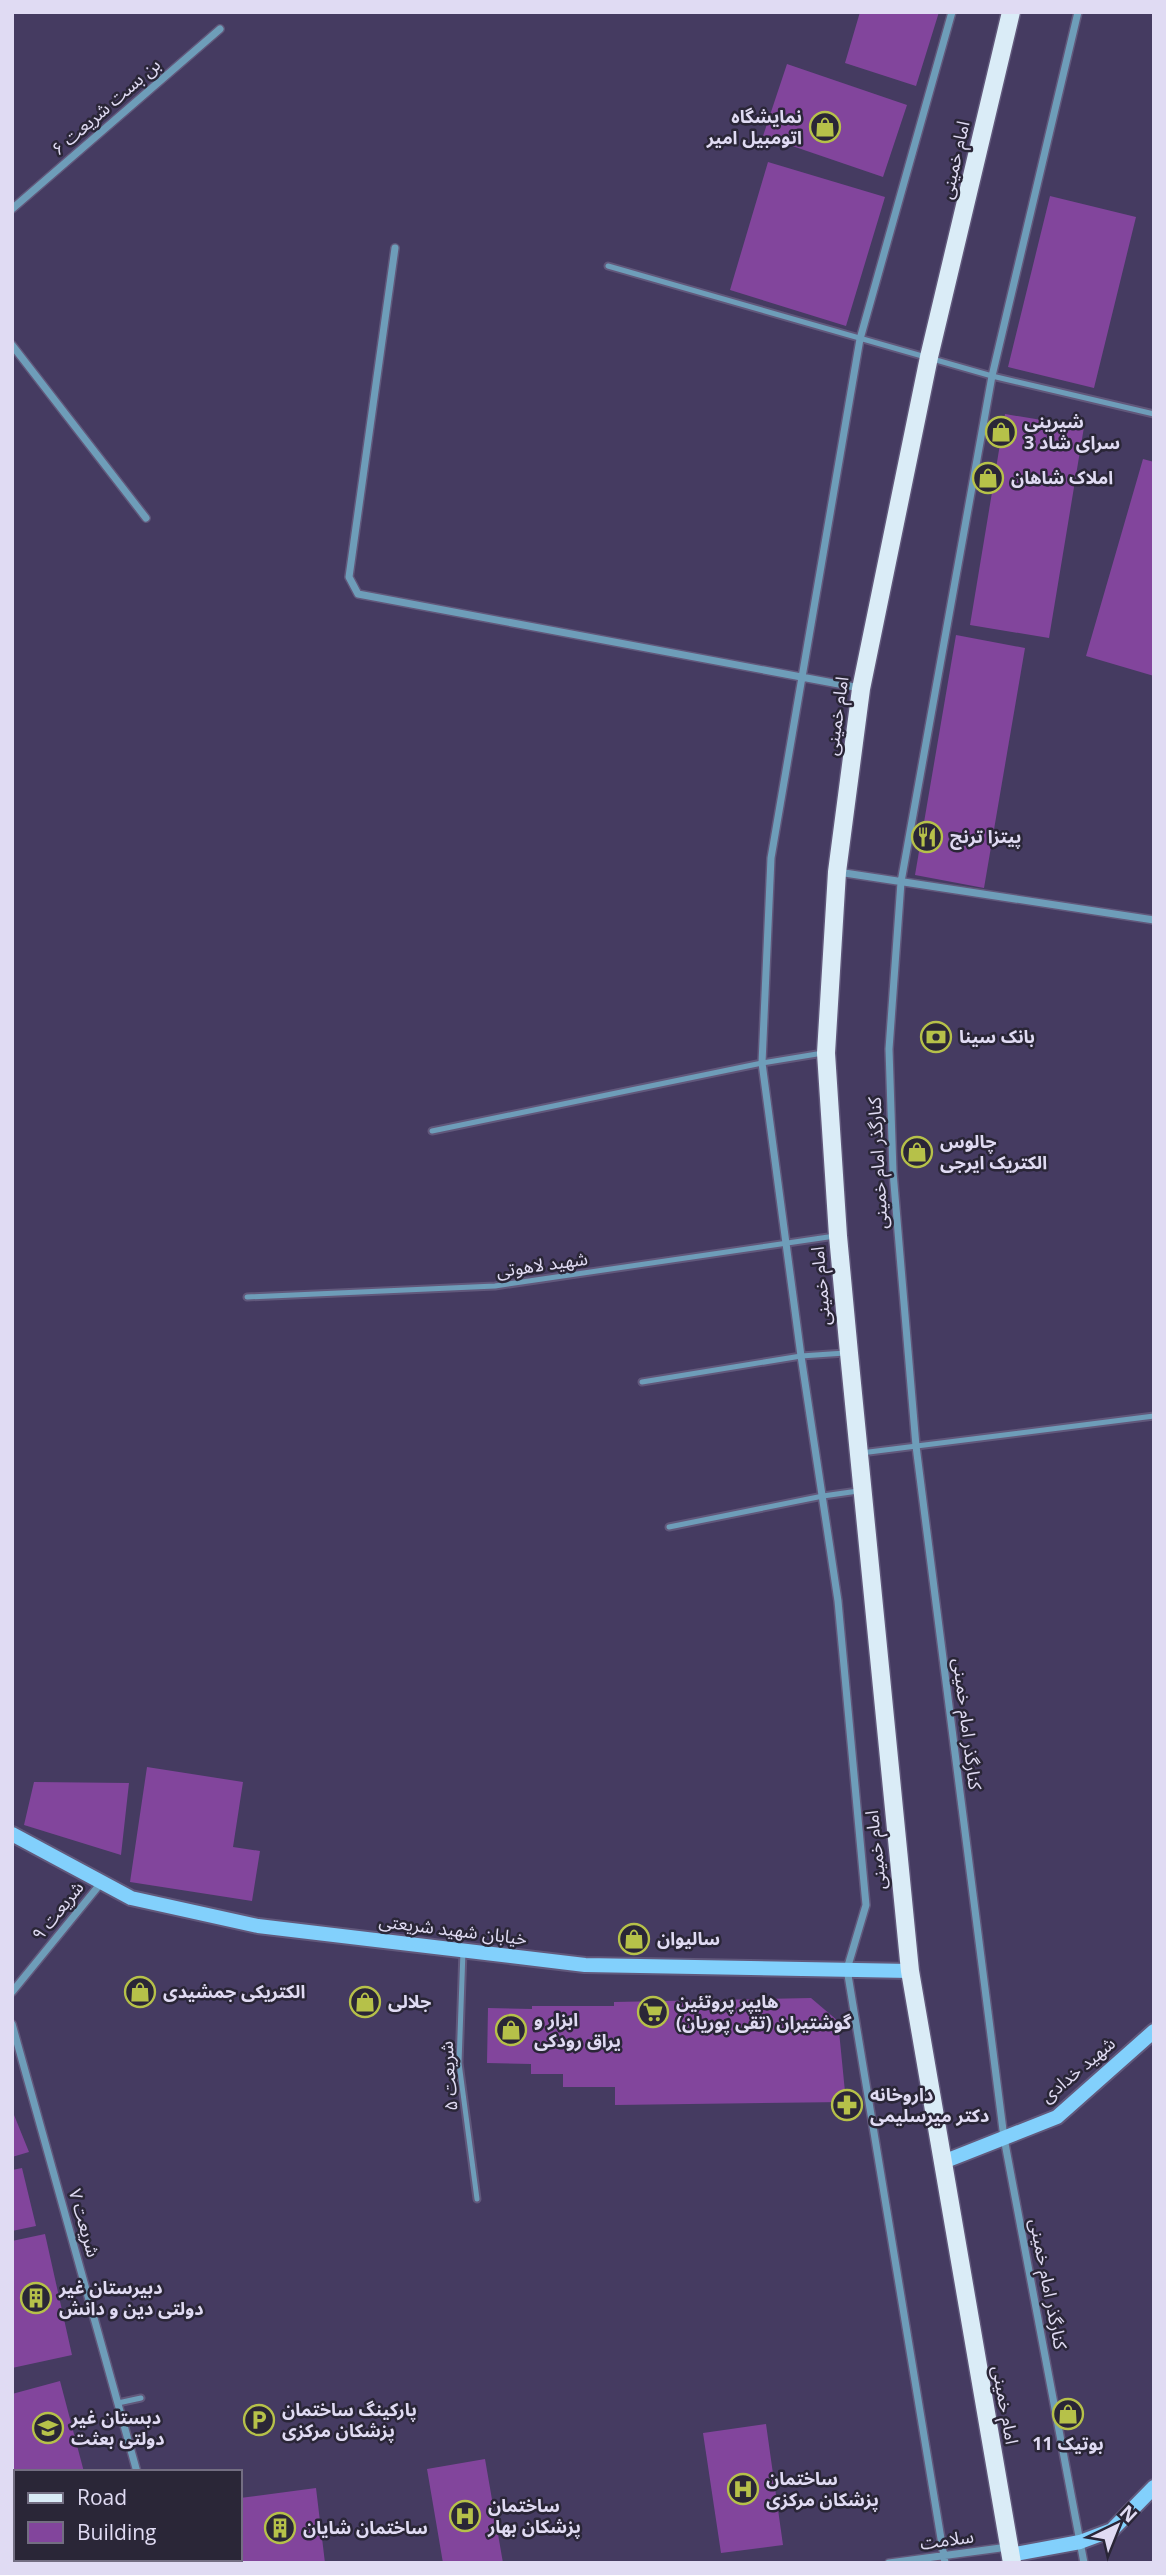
<svg xmlns="http://www.w3.org/2000/svg" width="1166" height="2575" font-family="'Open Sans','Noto Sans Arabic',sans-serif">
	<style>
		.building { fill: #82459c }
		.lines { fill: none; stroke-linecap: round; stroke-linejoin: round }
		.lane-casing { stroke: #61587b; stroke-width: 9 }
		.street-casing { stroke: #61587b; stroke-width: 10 }
		.secondary-casing { stroke: #61587b; stroke-width: 18 }
		.primary-casing { stroke: #61587b; stroke-width: 21 }
		.lane { stroke: #6e9db9; stroke-width: 5 }
		.street { stroke: #6e9db9; stroke-width: 7 }
		.secondary { stroke: #82d0fc; stroke-width: 14 }
		.primary { stroke: #daecf7; stroke-width: 18 }
		.labels { text-anchor: middle; stroke-width: 5; stroke-linejoin: round; paint-order: stroke }
		.street-label { font-size: 18px; fill: #e0dbf3; stroke: #2a2637 }
		.poi-label { font-size: 18px; font-weight: bold; fill: #e0dbf3; stroke: #2a2637; text-anchor: start }
	</style>
	<rect width="100%" height="100%" fill="#453b61"/>
	<path class="building" d="M860,12h79l-23,74 -71,-23z
		M787,64l120,41 -24,72 -120,-41z
		M768,162l117,35 -39,129 -116,-36z
		M1050,196l86,21 -42,171 -86,-21z
		M1005,414l79,13 -35,211 -79,-13z
		M1143,459l11,3v214l-68,-20z
		M956,635l69,13 -41,240 -69,-13z
		M147,1767l96,15 -10,65 27,4 -8,50 -122,-19z
		M34,1782l95,1 -8,72 -97,-30z
		M811,1998l27,23 8,81 -231,3v-18h-52v-13h-32v-10l-44,-1 1,-55 44,1v-3h82v-4z
		M12,2110l17,42 -17,5z
		M22,2168l14,58 -24,5v-61z
		M45,2234l27,121 -60,13v-127z
		M60,2381l24,91h-68l-1,74 -3,-9v-143z
		M766,2424l17,121 -62,8 -18,-120z
		M485,2459l18,104h-60l-16,-94z
		M316,2488l9,75h-104v-4h19v-61z"/>
	<g class="lines">
		<g class="lane-casing">
			<path id="lane" d="M608,266l384,110 162,38
				M432,1131l330,-68 61,-10
				M247,1297l248,-11 340,-50
				M642,1382l159,-26 44,-3
				M861,1453l293,-37
				M669,1527l154,-31 35,-5
				M463,1951l-4,112 18,136
				M118,2403l23,-5"/>
		</g>
		<g class="street-casing">
			<path id="street" d="M1078,12l-86,364 -91,506 -12,167 4,123 23,274 88,692 80,425
				M12,209l208,-180
				M395,248l-46,329 9,17 502,94
				M12,345l134,173
				M838,872l316,48
				M12,1992l89,-109
				M12,2024l125,448
				M162,2559l1,4
				M889,2563l119,-16
				M945,2563l-98,-594 19,-64 -28,-304 -37,-245 -39,-293 9,-205 89,-519 92,-327"/>
		</g>
		<g class="secondary-casing">
			<path id="secondary" d="M12,1834l119,64 127,28 327,39 325,6
				M943,2162l114,-45 97,-86
				M1010,2555l70,-13 32,-12 42,-43"/>
		</g>
		<g class="primary-casing">
			<path id="primary" d="M1011,12l-82,345 -68,332 -24,183 -11,181 12,183 11,117 61,618 102,592"/>
		</g>
		<use href="#lane" class="lane"/>
		<use href="#street" class="street"/>
		<use href="#secondary" class="secondary"/>
		<use href="#primary" class="primary"/>
	</g>
	<defs>
		<g id="shop-ring" transform="scale(1.575)"><circle r="9.5" fill="#2a2637" stroke="#b6c149" stroke-width="1.5"/><path d="M-5-2.5h2.3a2.7 3.5 0 0 1 5.4 0H5L5.5 6h-11ZM-1.5-2.5h3a1.5 2.3 0 0 0-3 0Z" fill="#b6c149"/></g>
		<g id="restaurant-ring" transform="scale(1.575)"><circle r="9.5" fill="#2a2637" stroke="#b6c149" stroke-width="1.5"/><path d="M-5-6h1v4h1v-4h1v4h1v-4h1v5L-1.5 .5V6h-2V.5L-5-1ZM5-6V6H3V1.5H1.5Q1.5-4 5-6Z" fill="#b6c149"/></g>
		<g id="bank-ring" transform="scale(1.575)"><circle r="9.5" fill="#2a2637" stroke="#b6c149" stroke-width="1.5"/><path d="M-6-4H6V4H-6ZM0-2.3a2.3 2.3 0 1 0 0 4.6a2.3 2.3 0 1 0 0-4.6Z" fill="#b6c149"/></g>
		<g id="supermarket-ring" transform="scale(1.575)"><circle r="9.5" fill="#2a2637" stroke="#b6c149" stroke-width="1.5"/><path d="M-6-5.5h2.5l.6 2H6L4.5 2H-2.5L-4.4-4H-6ZM-1.5 3.2a1.3 1.3 0 1 0 .1 0ZM3 3.2a1.3 1.3 0 1 0 .1 0Z" fill="#b6c149"/></g>
		<g id="pharmacy-ring" transform="scale(1.575)"><circle r="9.5" fill="#2a2637" stroke="#b6c149" stroke-width="1.5"/><path d="M-2-6h4v4h4v4h-4v4h-4v-4h-4v-4h4Z" fill="#b6c149"/></g>
		<g id="building-ring" transform="scale(1.575)"><circle r="9.5" fill="#2a2637" stroke="#b6c149" stroke-width="1.5"/><path d="M-4-6H4V6H1V3H-1V6H-4ZM-2.5-4.3h1.7v1.8h-1.7ZM.8-4.3h1.7v1.8H.8ZM-2.5-1h1.7V.8h-1.7ZM.8-1h1.7V.8H.8Z" fill="#b6c149"/></g>
		<g id="parking-ring" transform="scale(1.575)"><circle r="9.5" fill="#2a2637" stroke="#b6c149" stroke-width="1.5"/><path d="M-3.5-5.5H1a3.5 3.5 0 0 1 0 7H-1V5.5H-3.5ZM-1-3.4V-.6H.8a1.4 1.4 0 0 0 0-2.8Z" fill="#b6c149"/></g>
		<g id="school-ring" transform="scale(1.575)"><circle r="9.5" fill="#2a2637" stroke="#b6c149" stroke-width="1.5"/><path d="M0-5L7-2L0 1L-7-2ZM-4 1L0 2.5L4 1V4Q0 6-4 4Z" fill="#b6c149"/></g>
		<g id="hospital-ring" transform="scale(1.575)"><circle r="9.5" fill="#2a2637" stroke="#b6c149" stroke-width="1.5"/><path d="M-5-5h3v3.5h4V-5h3V5h-3V1.5h-4V5h-3Z" fill="#b6c149"/></g>
	</defs>
	<g fill-rule="evenodd">
		<use href="#shop-ring" x="825" y="127"/>
		<use href="#shop-ring" x="1001" y="432"/>
		<use href="#shop-ring" x="988" y="478"/>
		<use href="#restaurant-ring" x="927" y="837"/>
		<use href="#bank-ring" x="936" y="1037"/>
		<use href="#shop-ring" x="917" y="1152"/>
		<use href="#shop-ring" x="634" y="1939"/>
		<use href="#shop-ring" x="140" y="1992"/>
		<use href="#shop-ring" x="365" y="2002"/>
		<use href="#supermarket-ring" x="653" y="2012"/>
		<use href="#shop-ring" x="511" y="2030"/>
		<use href="#pharmacy-ring" x="847" y="2105"/>
		<use href="#building-ring" x="36" y="2298"/>
		<use href="#shop-ring" x="1068" y="2414"/>
		<use href="#parking-ring" x="259" y="2420"/>
		<use href="#school-ring" x="48" y="2428"/>
		<use href="#hospital-ring" x="743" y="2489"/>
		<use href="#hospital-ring" x="465" y="2516"/>
		<use href="#building-ring" x="280" y="2528"/>
	</g>
	<g class="labels">
		<g class="street-label">
			<text transform="translate(106 107) rotate(-41)" y="6">بن بست شریعت ۶</text>
			<text transform="translate(955 160) rotate(-77)" y="6">امام خمینی</text>
			<text transform="translate(837 716) rotate(-82)" y="6">امام خمینی</text>
			<text transform="translate(878 1163) rotate(-93)" y="6">کنارگذر امام خمینی</text>
			<text transform="translate(542 1265) rotate(-8)" y="6">شهید لاهوتی</text>
			<text transform="translate(821 1286) rotate(-95)" y="6">امام خمینی</text>
			<text transform="translate(967 1724) rotate(83)" y="6">کنارگذر امام خمینی</text>
			<text transform="translate(876 1850) rotate(-96)" y="6">امام خمینی</text>
			<text transform="translate(58 1911) rotate(-51)" y="6">شریعت ۹</text>
			<text transform="translate(453 1930) rotate(7)" y="6">خیابان شهید شریعتی</text>
			<text transform="translate(1078 2070) rotate(-40)" y="6">شهید خدادی</text>
			<text transform="translate(449 2076) rotate(-94)" y="6">شریعت ۵</text>
			<text transform="translate(84 2223) rotate(74)" y="6">شریعت ۷</text>
			<text transform="translate(1048 2284) rotate(79)" y="6">کنارگذر امام خمینی</text>
			<text transform="translate(1005 2405) rotate(80)" y="6">امام خمینی</text>
			<text transform="translate(947 2540) rotate(-8)" y="6">سلامت</text>
		</g>
		<g class="poi-label">
			<text x="802" y="123" text-anchor="end">نمایشگاه<tspan x="802" dy="21">اتومبیل امیر</tspan></text>
			<text x="1024" y="428">شیرینی<tspan x="1024" dy="21">سرای شاد 3</tspan></text>
			<text x="1011" y="484">املاک شاهان</text>
			<text x="950" y="843">پیتزا ترنج</text>
			<text x="959" y="1043">بانک سینا</text>
			<text x="940" y="1148">چالوس<tspan x="940" dy="21">الکتریک ایرجی</tspan></text>
			<text x="657" y="1945">سالیوان</text>
			<text x="163" y="1998">الکتریکی جمشیدی</text>
			<text x="388" y="2008">جلالی</text>
			<text x="676" y="2008">هایپر پروتئین<tspan x="676" dy="21">گوشتیران (تقی پوریان)</tspan></text>
			<text x="534" y="2026">ابزار و<tspan x="534" dy="21">یراق رودکی</tspan></text>
			<text x="870" y="2101">داروخانه<tspan x="870" dy="21">دکتر میرسلیمی</tspan></text>
			<text x="59" y="2294">دبیرستان غیر<tspan x="59" dy="21">دولتی دین و دانش</tspan></text>
			<text x="282" y="2416">پارکینگ ساختمان<tspan x="282" dy="21">پزشکان مرکزی</tspan></text>
			<text x="71" y="2424">دبستان غیر<tspan x="71" dy="21">دولتی بعثت</tspan></text>
			<text x="1068" y="2450" text-anchor="middle">بوتیک 11</text>
			<text x="766" y="2485">ساختمان<tspan x="766" dy="21">پزشکان مرکزی</tspan></text>
			<text x="488" y="2512">ساختمان<tspan x="488" dy="21">پزشکان بهار</tspan></text>
			<text x="303" y="2534">ساختمان شایان</text>
		</g>
	</g>
	<rect width="1166" height="2575" fill="none" stroke="#e0dbf3" stroke-width="28"/>
	<rect x="14" y="2470" width="228" height="91" fill="#2a2637" stroke="#736e82" stroke-width="2"/>
	<rect x="28" y="2493" width="35" height="10" fill="#daecf7" stroke="#736e82" stroke-width="2"/>
	<text x="77" y="2505" font-size="21" fill="#e0dbf3">Road</text>
	<rect x="28" y="2522" width="35" height="21" fill="#82459c" stroke="#736e82" stroke-width="2"/>
	<text x="77" y="2540" font-size="21" fill="#e0dbf3">Building</text>
	<g transform="translate(1117 2526) rotate(43)" stroke="#2a2637" stroke-width="5" paint-order="stroke">
	<path d="M0-5L12 26L0 18L-12 26Z" fill="#e0dbf3"/>
	<text y="-10" font-size="19" font-weight="bold" text-anchor="middle" fill="#e0dbf3">N</text>
	</g>
</svg>
